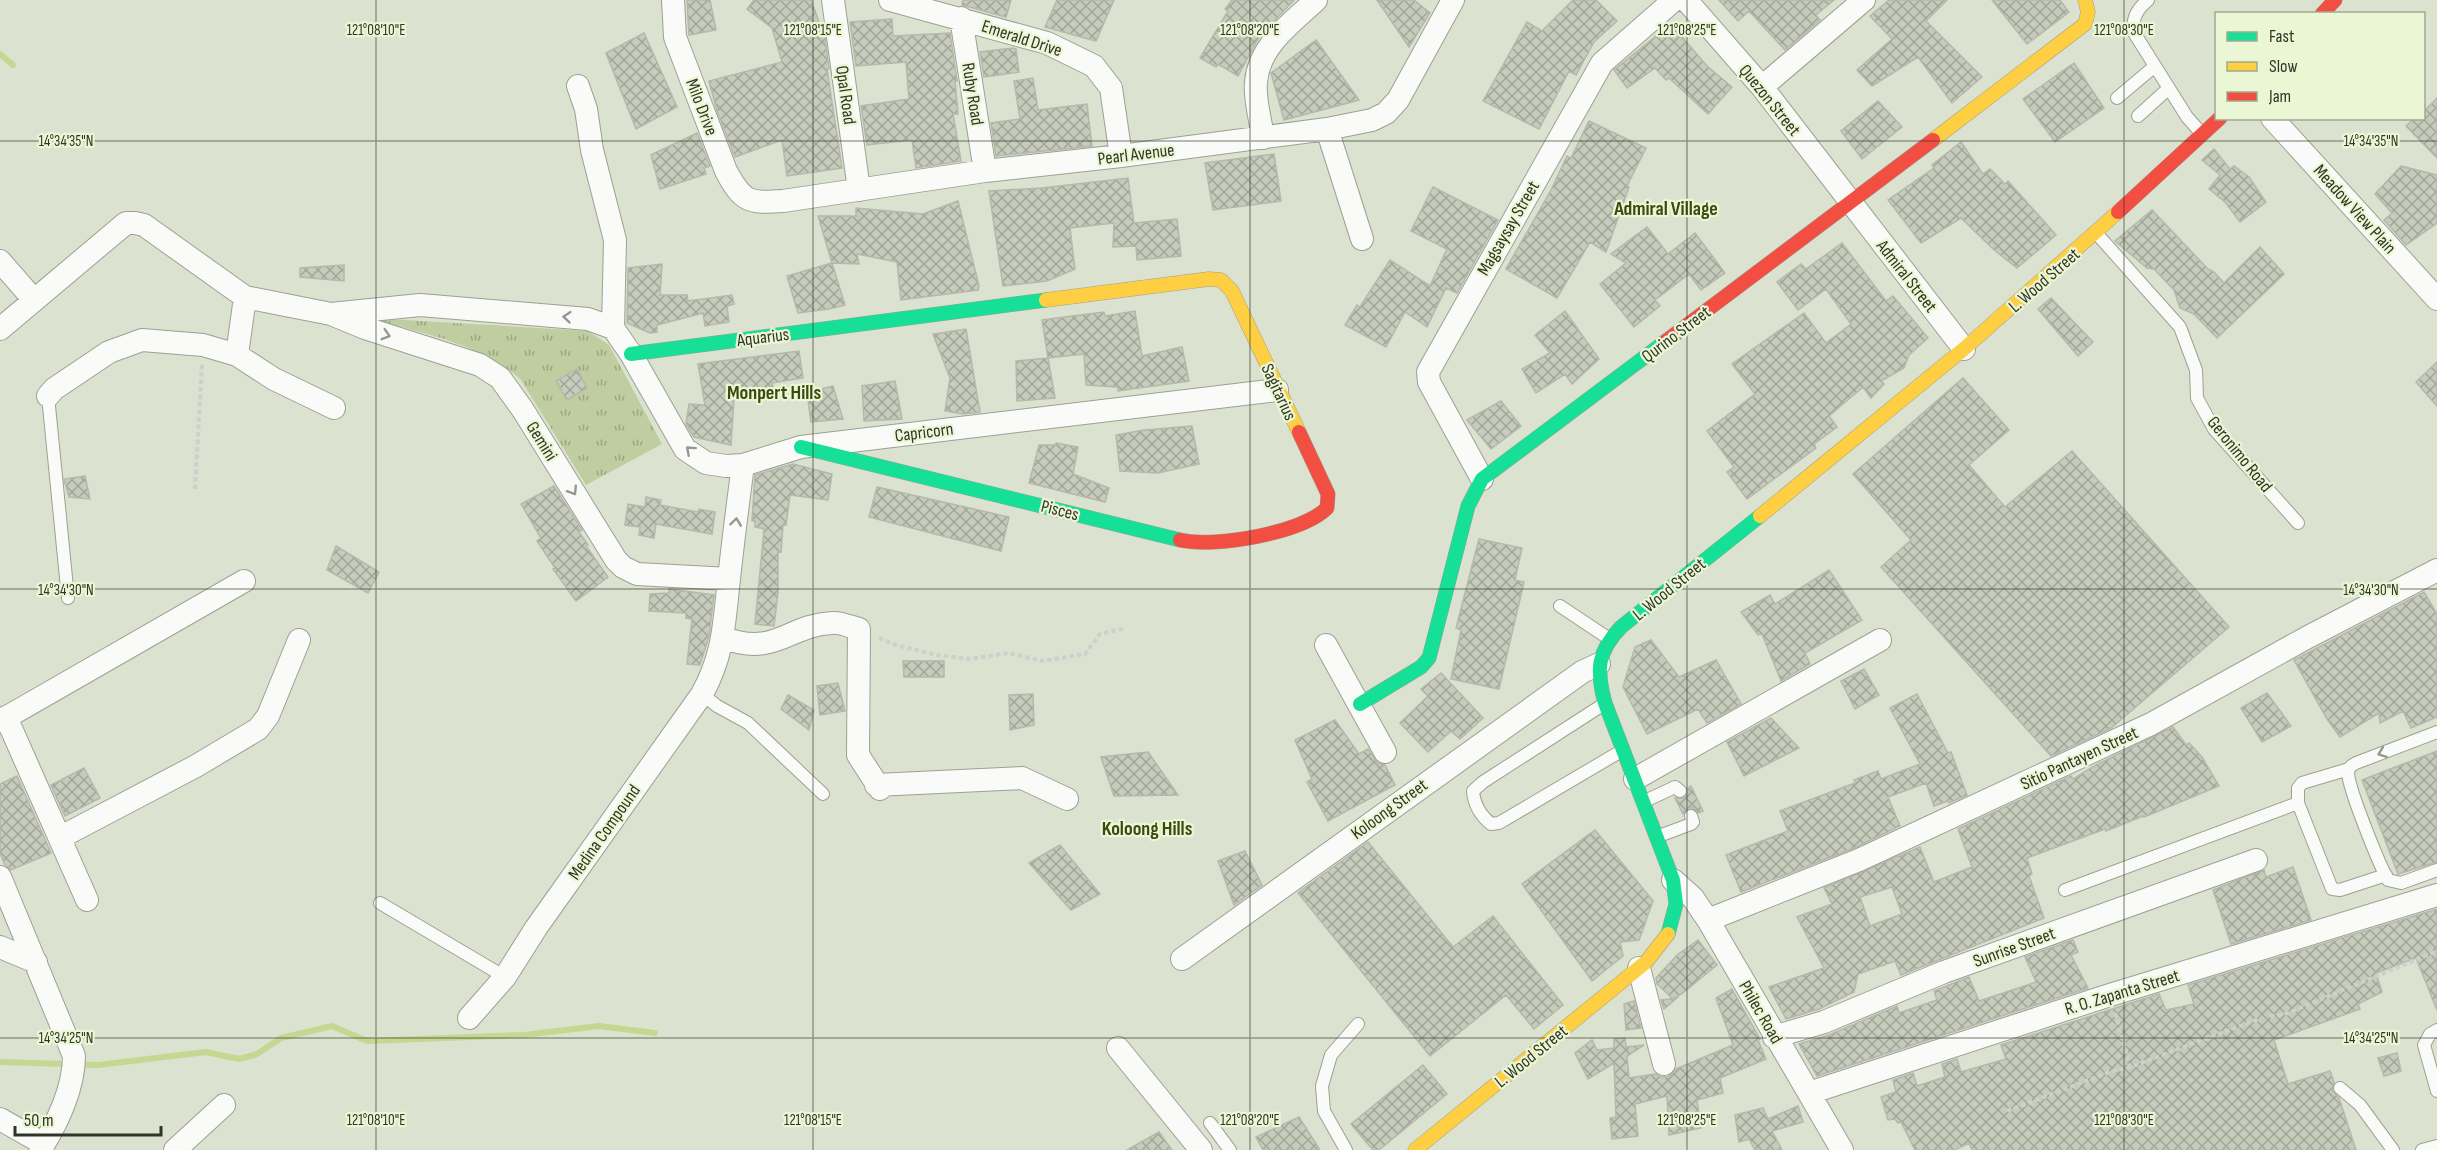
<svg xmlns="http://www.w3.org/2000/svg" width="2437" height="1150" font-family="'Sofia Sans Condensed',sans-serif">
	<style>
		.park { fill: url(#park-tufts) }
		.lines { fill: none; stroke-linecap: round; stroke-linejoin: round }
		.stream { stroke: #c4d892; stroke-width: 6 }
		.building { fill: url(#building-cross-hatch); stroke: #b4b9ab; stroke-width: 1.5; fill-rule: evenodd }
		.lane-casing { stroke: #9ca192; stroke-width: 14 }
		.street-casing { stroke: #9ca192; stroke-width: 24 }
		.fast-casing { stroke: #9ca192; stroke-width: 15 }
		.slow-casing { stroke: #9ca192; stroke-width: 15 }
		.jam-casing { stroke: #9ca192; stroke-width: 15 }
		.path { stroke: #ced0cb; stroke-width: 4; stroke-dasharray: 4.5 3; stroke-linecap: butt }
		.lane { stroke: #fafbf8; stroke-width: 12 }
		.street { stroke: #fafbf8; stroke-width: 22 }
		.fast { stroke: #16e098; stroke-width: 14 }
		.slow { stroke: #ffcf43; stroke-width: 14 }
		.jam { stroke: #f24e42; stroke-width: 14 }
		.oneway { stroke: #969890 }
		.ticks { fill: none; stroke: #313528; stroke-width: 1.5; stroke-opacity: 0.45 }
		.labels { text-anchor: middle; stroke-width: 4.5; stroke-linejoin: round; paint-order: stroke }
		.street-label { font-size: 18px; fill: #313528; stroke: #ebf7d4 }
		.neighbourhood-label { font-size: 20px; font-weight: bold; fill: #3c4a12; stroke: #ebf7d4 }
		.ticks-label { font-size: 15px; text-anchor: middle; fill: #313528; stroke: #ebf7d4; stroke-width: 4.5; stroke-linejoin: round; paint-order: stroke }
	</style>
	<defs>
		<pattern id="park-tufts" width="24" height="20" patternUnits="userSpaceOnUse" patternTransform="scale(1.5)"><rect width="24" height="20" fill="#bfcda0"/><path d="M3 7l-1-3M5 7V3M7 7l1-3M15 17l-1-3M17 17v-4M19 17l1-3" fill="none" stroke="#9ca782"/></pattern>
		<pattern id="building-cross-hatch" width="8" height="8" patternUnits="userSpaceOnUse" patternTransform="scale(1.5)"><rect width="8" height="8" fill="#c6cbbc"/><path d="M0 0l8 8M0 8l8-8" fill="none" stroke="#a1a699"/></pattern>
	</defs>
	<rect width="100%" height="100%" fill="#dbe2cf"/>
	<path class="park" d="M371,318l217,13 21,14 53,99 -76,41 -65,-105c-40,-37 -99,-46 -150,-62z"/>
	<g class="lines">
		<path class="stream" d="M0,54l13,11
			M0,1062l98,3 108,-13 33,7 18,-5 24,-16 51,-12 35,15 157,-6 75,-9 56,7"/>
	</g>
	<path class="building" d="M687,0h23l6,30 -27,5z
		M754,0h57l14,38 4,31h-2l15,99 -55,8 -5,-36 -47,17 -18,-46 -8,-30 73,-19 -10,-34 -25,-19z
		M963,0h48l-5,17 -44,-12z
		M1057,0h57l-18,41 -51,-14z
		M1232,0h62l-35,37 -21,39 -20,-12 -2,3 -16,-9 28,-47 -3,-2z
		M1377,0h37l16,13 -21,34z
		M1573,0h23l21,21 -23,21 -18,33 -7,-4 -30,58 -56,-28 44,-79 15,9z
		M1719,0h115l-18,15 4,5 -35,30 -36,-39 -11,10z
		M1889,0h58l-21,21 56,56 -30,26 -34,-46 -46,29 -15,-16 35,-31 -22,-23z
		M1992,0h68l9,12 -42,32z
		M892,19l1,17 57,-3 7,48h-2l3,33h-5l8,47 -45,7 -4,-28 -45,5 -6,-39 48,-7 -3,-37 -50,4 -6,-44z
		M1671,24l36,42 25,21 -24,27 -39,-36 -3,2 -11,-12 -28,20 -13,-18z
		M644,33l33,74 -41,22 -30,-76z
		M1316,40l43,60 -75,20 -13,-47z
		M1013,48l3,1 3,23 -35,5 -4,-25z
		M2074,63l30,45 -49,34 -32,-43z
		M1033,78l5,32 49,-6 5,42 -96,10 -5,-33 29,-4 -6,-38z
		M2437,98v60l-31,-32 9,-8h9v-7z
		M1878,101l24,26 -40,32 -21,-28z
		M1589,121l57,27 -19,38 2,1 -23,65 -16,-10 -33,56 -51,-29 45,-79 16,-34 4,2z
		M697,133l13,33 -6,2 2,6 -46,15 -9,-34z
		M1961,142l22,32 7,-5 15,15 3,-3 48,54 -39,33 -24,-19 -32,-31 -40,25 -33,-43 46,-32 -2,-3z
		M2214,149l16,20 4,-3 15,11 17,25 -26,20 -15,-20 -16,-13 11,-14 -18,-15z
		M1274,154l7,47 -68,9 -8,-47z
		M2401,166l36,9v48l-31,22 -22,-25 8,-7 -17,-19z
		M1128,178l6,45 43,-4 4,37 -44,4 -1,-14 -23,1 1,-24 -44,5 5,41 -28,12 -44,5 -14,-95 53,-3z
		M1433,187l65,33 -41,73 -11,-5 -19,39 -22,-15 -19,35 -41,-22 12,-20 3,2 30,-47 40,26 17,-37 -36,-18z
		M958,201l21,85 -1,4 -77,10 -4,-38 -40,-8 2,10 -27,-1 -14,-47h38v-8l67,6z
		M2152,210l56,59 6,3 10,11 36,-36 24,27 -67,64 -23,-24 -14,-6 -6,-18 -20,-21 -7,-1 -32,-27z
		M1647,227l21,27 27,-21 30,40 -24,17 -12,-16 -34,26 5,6 -26,21 -34,-43 26,-21 -15,-9z
		M1842,243l44,58 7,-5 35,42 -19,17 -5,13 -23,13 3,3 -13,14 -8,-11 -34,29 8,11 -23,17 2,4 -69,51 -20,-27 7,-5 -27,-36 48,-37 -23,-30 72,-51 22,30 25,-19 -25,-35 -28,21 -21,-28 24,-18 5,5z
		M832,263l13,42 -16,4 -31,4 -11,-37z
		M662,264l-2,31h27l1,6 44,-6 2,9 -7,2 2,16 -24,4 -2,-13 -46,12v7l-7,1 -23,-10 1,-55z
		M344,265v16l-44,-4v-9z
		M2051,298l42,44 -15,14 -40,-47z
		M1135,311l7,45 40,-9 7,34 -71,10v-4l-32,-2 -2,-31 -36,4 -6,-38 62,-8 1,4z
		M1565,311l34,48 -27,25 -7,-10 -29,19 -14,-24 28,-16 -15,-18z
		M966,329l14,83 -17,2 -18,-3 5,-33 -17,-44z
		M799,351l4,27 -31,5 2,9 -40,6 -3,47 -37,-8 -8,-13 3,-20 16,1 -7,-41z
		M1048,358l7,40 -38,3 -1,-40z
		M2437,362v44l-21,-24z
		M577,369l10,19 -20,12 -11,-19z
		M1963,378l46,52 -40,35 36,42 67,-56 157,176 -118,101 -60,28 -170,-189 30,-27 -58,-66z
		M895,381l7,38 -38,2 -2,-35z
		M833,386l10,33 -32,3 -4,-29z
		M1501,401l20,25 -30,23 -24,-29z
		M1192,426l7,38 -41,9 -38,-2 -4,-36 28,-5z
		M1056,443l22,4 -5,27 36,14 -4,14 -76,-19 10,-38h16z
		M793,464l39,10 -4,26 -38,-5 -4,30h-3l-2,27 -3,-1v41l-4,34 -19,-2 9,-95 -9,-2v-6h-3l3,-46z
		M85,476l5,23 -21,-2 -5,-18z
		M554,486l28,44 -3,2 9,13 -2,1 22,31 -32,24 -23,-32 2,-1 -18,-27 4,-3 -20,-34z
		M877,487l132,30 -8,34 -132,-34z
		M646,497l15,3 -1,5 38,7 1,-3 16,3 -3,22 -56,-10 -2,14 -15,-3 1,-8 -15,-2 3,-21 17,3z
		M1479,539l43,9 -7,32 9,2 -25,107 -48,-10 10,-49 -5,-2z
		M336,546l43,26 -11,21 -41,-23z
		M1829,570l33,50 -57,33 5,11 -29,17 -19,-47 -4,1 -17,-23 29,-17 5,9z
		M669,589l45,6 -5,41 -9,29 -13,-1 5,-45 -6,-1v-5l-37,-2 1,-17 19,-1z
		M2424,592l13,22v103l-26,11 -8,-17 -23,12 -1,-10 -39,24 -13,-18 -33,-59z
		M1651,640l28,37 37,-17 25,44 -34,19 -9,-14 -51,25 -24,-47 12,-40z
		M903,661h41v16h-40z
		M1864,669l15,26 -24,14 -14,-28z
		M1441,673l42,45 -23,21 -9,-8 -23,21 -28,-29 28,-27 -7,-7z
		M838,683l7,28 -25,4 -3,-29z
		M2267,693l24,33 -29,16 -21,-34z
		M1033,694l1,31 -24,5 -1,-35z
		M1917,694l31,59 3,-1 16,43 -18,8 -1,-2 -14,5 -8,-23 -38,14 12,29 -46,22 -113,44 -15,-37 62,-24 -8,-20 75,-28 -1,-3 24,-9 3,8 39,-15 -30,-56z
		M788,695l26,15 -5,20 -28,-21z
		M1771,718l28,30 -55,28 -17,-34z
		M1335,720l24,34 9,-5 10,14 7,2 10,20 -67,36 -21,-39 5,-3 -17,-39z
		M2173,727l13,18 3,-2 13,14 17,29 -75,31 -1,-1 -37,15 -1,-2 -78,29 5,16 -3,2 15,42 -143,57 -6,-14 -37,13 -4,18 -35,17 -33,10 -17,-32 55,-19 -27,-51 35,-13 -8,-16 96,-41 14,35 38,-15 -14,-38 113,-53 2,3 23,-14zM1892,887l10,27 -32,12 -10,-29z
		M2437,751v111l-39,12 -36,-94z
		M1148,752l30,43 -64,1 -13,-39z
		M84,768l16,30 -35,18 -14,-31z
		M17,776l34,77 -40,17 -6,-5 -5,-12v-69z
		M1691,786l12,25 -5,2 -5,-5h-4l-6,6 -8,-16h9l4,-5v-5z
		M1595,830l58,71 -14,39 -19,2 3,14 -31,25 -70,-97z
		M1368,842l85,105 40,-31 70,89 -29,24 -28,-34 -76,61 -132,-163z
		M1060,845l40,49 -29,16 -42,-47z
		M1245,851l17,34 -28,20 -16,-44z
		M2293,867l18,53 -80,24 -18,-54 51,-20 2,7z
		M2437,909v101l-21,-52 -40,15 6,19 -24,12 2,5 -86,31 14,44 42,-13 4,11 -2,8 7,8 17,52h-384l-3,-7 -14,7h-40l-14,-28 -3,1 -3,-4 -7,1 -7,-23 15,-5 -3,-12 20,-7 4,13 28,-9 -3,-13 15,-5 4,13 45,-13 -5,-14 158,-51 7,16 28,-6 -6,-19z
		M1698,940l19,25 -34,28 -10,6 -16,-15 -1,-6 21,-23z
		M2073,940l5,12 -7,3 17,33 -271,88 -18,-32 30,-9 68,-29 2,7 38,-13 -3,-9 35,-14 10,24 57,-19 -11,-25z
		M1732,989l28,50 -2,1 8,19 -46,19 3,15 -26,7 4,28 -32,7 -2,-39 -32,8 3,32 -26,3 -2,-21 6,-1 -2,-54 -26,16 -13,-26 17,-13 5,10 17,-2v-9l11,-1 1,9 18,-2 -17,11 2,22 26,-4 6,3h7l8,-8 57,-24 -17,-47z
		M1677,998l-13,11 -3,-9z
		M1634,1001l7,27 -15,2 -2,-26z
		M2397,1053l4,18 -17,5 -6,-18z
		M1423,1065l24,29 -68,56h-6l-22,-26z
		M1798,1106l5,16 -31,9 10,19h-27l-6,-11 -10,3 -4,-27 28,-7 5,11z
		M1299,1117l21,33h-57l-7,-13z
		M1159,1132l13,18h-45z"/>
	<g class="lines">
		<g class="lane-casing">
			<path id="lane" d="M2148,0c-11,9 -15,17 -15,31l54,86 15,17
				M2117,98l38,-32
				M2138,116l31,-28
				M2097,234l83,93 16,43 1,28 17,31 84,94
				M48,396l20,202
				M1560,606l48,32
				M702,694l15,12 31,17 75,71
				M1604,704l-121,78 -10,9c1,14 7,24 18,33l8,-1 124,-73
				M2437,732l-81,31c-4,2 -8,5 -8,10 1,17 31,91 40,107l13,3 36,-13
				M1645,801l30,-14 5,4
				M2298,803l34,86 8,1 46,-15
				M1659,836l32,-12 2,-2 -2,-6
				M2065,890l233,-87v-15l4,-5 47,-14
				M380,903l125,74
				M2437,1030l-7,4 -6,11 13,46
				M2340,1088l20,17 33,45
				M1210,1123l20,27
				M1346,1150l-22,-39 -2,-25 9,-31 27,-31
				M2422,1150l15,-4"/>
		</g>
		<g class="street-casing">
			<path id="street" d="M673,0l2,37 51,134c17,32 23,32 57,30l202,-30 136,-15 206,-27 45,-9 14,-7 12,-13 55,-100
				M833,0l26,190
				M890,0l157,43 47,23 17,22 10,68
				M1686,0l76,87 202,262
				M961,18l24,153
				M578,86l8,23 6,41 23,90 -2,88
				M1762,87l102,-87
				M2272,118l165,181
				M1327,129l35,110
				M1263,138c-2,-17 -9,-39 -7,-56 3,-37 36,-59 60,-82
				M0,261l34,39
				M331,314l89,-9 168,14 25,9 18,26 54,95 21,14 20,3 17,-1 58,-18 476,-57
				M0,329l126,-106h9l9,2 101,72 86,17 34,14 115,37 20,13 23,32 93,150 7,7 14,7 92,5
				M237,355l8,-58
				M48,396l6,-7 55,-37 33,-12 61,5 34,10 37,24 60,29
				M1482,479l-53,-97 -1,-10 174,-309 72,-63
				M724,638c52,19 64,-13 108,-15 8,-1 19,4 27,6l-1,126 22,34
				M1326,645l59,107
				M6,717l81,183
				M0,721l244,-140
				M1635,779l245,-139
				M876,785l146,-7 45,21
				M61,837l135,-71 62,-37 10,-13 31,-76
				M0,877l74,179c0,32 -17,68 -34,94
				M1673,880l20,18 15,22 134,230
				M1708,920l151,-60 292,-136 157,-87 129,-67
				M0,947l36,15
				M1182,959l400,-287 17,-8
				M1639,968l25,96
				M469,1018l36,-41 31,-49 166,-234c22,-40 22,-71 27,-115 4,-38 9,-76 14,-114
				M1774,1037l50,-15 120,-50 312,-112
				M1118,1048l83,102
				M1809,1093l301,-98 327,-100
				M0,1119l44,25
				M175,1150l49,-45"/>
		</g>
		<g class="fast-casing">
			<path id="fast" d="M631,354l415,-54
				M801,447l379,93
				M1360,704l61,-37 8,-9 39,-152 14,-27 184,-138
				M1668,934l8,-30 -3,-24 -68,-177c-9,-33 -8,-51 16,-76l139,-111"/>
		</g>
		<g class="slow-casing">
			<path id="slow" d="M1933,140l152,-116 3,-12 -3,-12
				M1046,300l163,-21 12,1 11,11 67,141
				M1760,516l205,-168 153,-136
				M1415,1150l231,-188 22,-28"/>
		</g>
		<g class="jam-casing">
			<path id="jam" d="M2322,14l13,-14
				M2118,212l102,-94
				M1666,341l267,-201
				M1180,540c35,8 122,-7 147,-32l1,-14 -29,-62"/>
		</g>
		<path class="path" d="M195,489l7,-125
			M879,638l17,7 41,10 33,4 39,-6 33,8 43,-7 15,-20 26,-6
			M2115,1013l15,54 129,-48
			M2270,1016l13,-1 154,-64
			M2007,1111l103,-39 20,-5"/>
		<use href="#lane" class="lane"/>
		<use href="#street" class="street"/>
		<use href="#fast" class="fast"/>
		<use href="#slow" class="slow"/>
		<use href="#jam" class="jam"/>
	</g>
	<defs><path id="oneway-chevron" d="M-2-3.5L2.5 0L-2 3.5" fill="none" stroke-width="1.6" stroke-linecap="round" stroke-linejoin="round" transform="scale(1.5)"/></defs>
	<g class="oneway">
		<use href="#oneway-chevron" transform="translate(567 317) rotate(-175)"/>
		<use href="#oneway-chevron" transform="translate(386 335) rotate(17)"/>
		<use href="#oneway-chevron" transform="translate(690 450) rotate(-138)"/>
		<use href="#oneway-chevron" transform="translate(573 491) rotate(58)"/>
		<use href="#oneway-chevron" transform="translate(736 522) rotate(-83)"/>
		<use href="#oneway-chevron" transform="translate(2382 753) rotate(159)"/>
	</g>
	<path class="ticks" d="M376,0v1150M813,0v1150M1250,0v1150M1687,0v1150M2124,0v1150M0,141h2437M0,589h2437M0,1038h2437"/>
	<g class="labels">
		<g class="street-label">
			<text transform="translate(1022 38) rotate(18)" y="6">Emerald Drive</text>
			<text transform="translate(973 94) rotate(81)" y="6">Ruby Road</text>
			<text transform="translate(846 95) rotate(82)" y="6">Opal Road</text>
			<text transform="translate(1770 100) rotate(51)" y="6">Quezon Street</text>
			<text transform="translate(702 107) rotate(69)" y="6">Milo Drive</text>
			<text transform="translate(1136 154) rotate(-7)" y="6">Pearl Avenue</text>
			<text transform="translate(2355 209) rotate(48)" y="6">Meadow View Plain</text>
			<text transform="translate(1508 228) rotate(-60)" y="6">Magsaysay Street</text>
			<text transform="translate(1907 276) rotate(52)" y="6">Admiral Street</text>
			<text transform="translate(2044 280) rotate(-41)" y="6">L. Wood Street</text>
			<text transform="translate(1676 334) rotate(-37)" y="6">Qurino Street</text>
			<text transform="translate(763 337) rotate(-7)" y="6">Aquarius</text>
			<text transform="translate(1279 392) rotate(65)" y="6">Sagitarius</text>
			<text transform="translate(924 432) rotate(-7)" y="6">Capricorn</text>
			<text transform="translate(542 441) rotate(58)" y="6">Gemini</text>
			<text transform="translate(2240 454) rotate(51)" y="6">Geronimo Road</text>
			<text transform="translate(1060 510) rotate(14)" y="6">Pisces</text>
			<text transform="translate(1669 589) rotate(-39)" y="6">L. Wood Street</text>
			<text transform="translate(2079 758) rotate(-25)" y="6">Sitio Pantayen Street</text>
			<text transform="translate(1389 809) rotate(-36)" y="6">Koloong Street</text>
			<text transform="translate(604 832) rotate(-55)" y="6">Medina Compound</text>
			<text transform="translate(2014 947) rotate(-20)" y="6">Sunrise Street</text>
			<text transform="translate(2122 992) rotate(-17)" y="6">R. O. Zapanta Street</text>
			<text transform="translate(1761 1012) rotate(60)" y="6">Philec Road</text>
			<text transform="translate(1531 1056) rotate(-39)" y="6">L. Wood Street</text>
		</g>
		<g class="neighbourhood-label">
			<text x="1666" y="215">Admiral Village</text>
			<text x="774" y="399">Monpert Hills</text>
			<text x="1147" y="835">Koloong Hills</text>
		</g>
	</g>
	<g class="ticks-label">
		<text x="376" y="35">121°08'10"E</text>
		<text x="813" y="35">121°08'15"E</text>
		<text x="1250" y="35">121°08'20"E</text>
		<text x="1687" y="35">121°08'25"E</text>
		<text x="2124" y="35">121°08'30"E</text>
		<text x="66" y="146">14°34'35"N</text>
		<text x="2371" y="146">14°34'35"N</text>
		<text x="66" y="595">14°34'30"N</text>
		<text x="2371" y="595">14°34'30"N</text>
		<text x="66" y="1043">14°34'25"N</text>
		<text x="2371" y="1043">14°34'25"N</text>
		<text x="376" y="1125">121°08'10"E</text>
		<text x="813" y="1125">121°08'15"E</text>
		<text x="1250" y="1125">121°08'20"E</text>
		<text x="1687" y="1125">121°08'25"E</text>
		<text x="2124" y="1125">121°08'30"E</text>
	</g>
	<rect x="2215" y="12" width="210" height="108" fill="#ebf7d4" stroke="#a1a98f" stroke-width="1.5"/>
	<rect x="2227" y="32" width="30" height="9" fill="#16e098" stroke="#a1a98f" stroke-width="1.5"/>
	<text x="2269" y="42" font-size="18" fill="#313528">Fast</text>
	<rect x="2227" y="62" width="30" height="9" fill="#ffcf43" stroke="#a1a98f" stroke-width="1.5"/>
	<text x="2269" y="72" font-size="18" fill="#313528">Slow</text>
	<rect x="2227" y="92" width="30" height="9" fill="#f24e42" stroke="#a1a98f" stroke-width="1.5"/>
	<text x="2269" y="102" font-size="18" fill="#313528">Jam</text>
	<path d="M15 1126v9h146v-9" fill="none" stroke="#313528" stroke-width="3"/>
	<text x="24" y="1126" font-size="18" fill="#313528" stroke="#ebf7d4" stroke-width="4.5" paint-order="stroke">50 m</text>
</svg>
